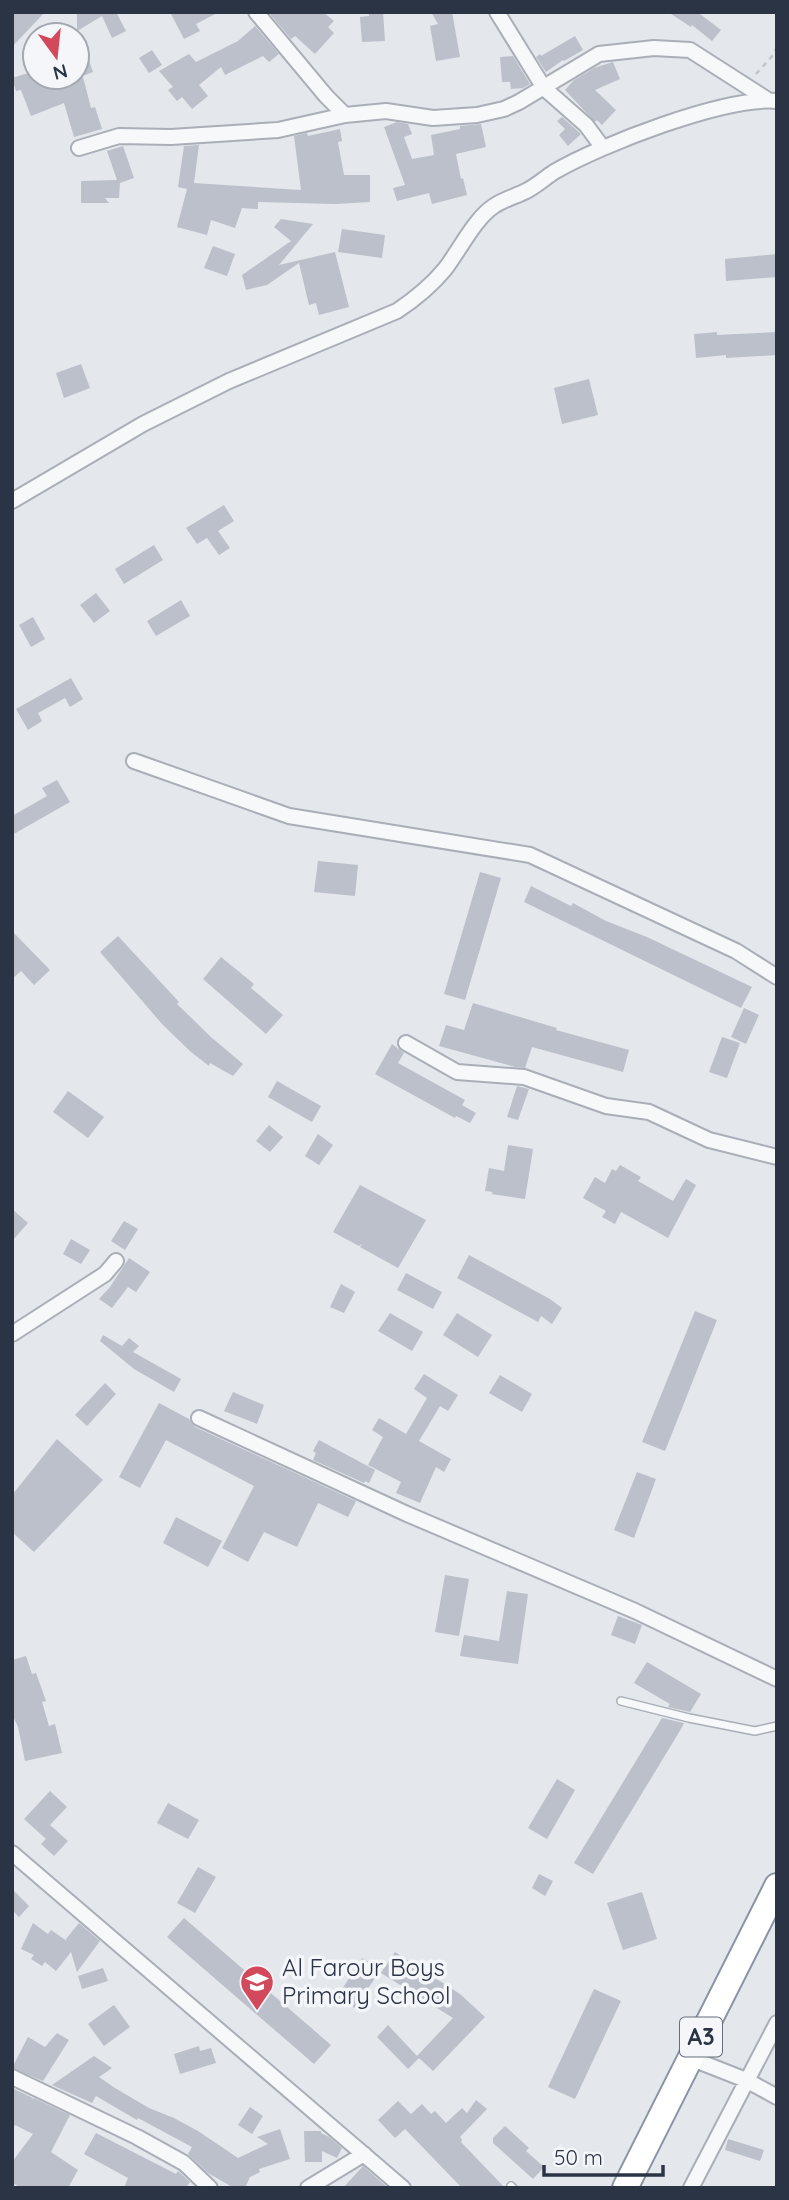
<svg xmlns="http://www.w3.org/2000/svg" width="789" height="2200" font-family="Quicksand,sans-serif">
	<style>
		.building { fill: #bbc0ca }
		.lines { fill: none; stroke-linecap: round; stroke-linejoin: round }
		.lane-casing { stroke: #a9aeb7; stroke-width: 10 }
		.street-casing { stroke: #a9aeb7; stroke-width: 18 }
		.highway-casing { stroke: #8b94a3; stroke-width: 28 }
		.path { stroke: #c2c5cb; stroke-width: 2.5; stroke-dasharray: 5 5; stroke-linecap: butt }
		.lane { stroke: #f7f8fa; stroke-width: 7 }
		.street { stroke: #f7f8fa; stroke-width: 14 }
		.highway { stroke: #fff; stroke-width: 24 }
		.labels { text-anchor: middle; stroke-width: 7; stroke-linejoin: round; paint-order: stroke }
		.shield { fill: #f4f6f9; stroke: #676e7b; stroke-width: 2 }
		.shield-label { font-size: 23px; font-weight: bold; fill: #2b3445 }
		.poi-label { font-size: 24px; fill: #2b3445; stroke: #f4f6f9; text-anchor: start }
	</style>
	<rect width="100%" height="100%" fill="#e4e7ec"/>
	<path class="building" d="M12,12h33l-33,35z
		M77,12h39l10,19 -14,7 -10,-22 -25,15z
		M170,12h49l-23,12 4,7 -16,8z
		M273,12h50l11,9 -6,6 6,6 -19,21 -20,-18 -4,3 -21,-25z
		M369,12h14l2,29 -23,1 -2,-25 9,-1z
		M431,12h21l8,45 -24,4 -6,-35 8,-2z
		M668,12h33l-1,2 21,16 -9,11 -20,-16 -1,2z
		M255,26l24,28 -10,8 -6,-6 -38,19 -4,-8 -22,18 9,11 -16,13 -10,-12 -5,4 -9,-11 5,-3 -14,-16 30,-17 7,8 42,-21z
		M575,36l8,14 -19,11 -1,-1 -17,12 -10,-15 4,-3 1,2z
		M77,47l12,14 4,11 -13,5h3l8,31 4,-1 7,22 -28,8 -10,-34 -33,13 -10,-26 -5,1 -4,-13 20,-6 1,5h44z
		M152,50l10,15 -13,8 -10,-15z
		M513,56l17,28 -7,4 -12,1 -1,-7h-8l-2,-25z
		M613,62l7,17 -25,11 21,20 -14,15 -5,-5 -2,2 -30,-32 9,-10 20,-12z
		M562,117l19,17 -13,12 -9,-11 6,-6 -8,-8z
		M397,122l11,2 4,10 -8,3 8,22 22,-4 -3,-20 29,-6v-3l21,-2 5,23 -30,7 5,25 2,-1 4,17 -35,9 -3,-11 -32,8 -4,-13 12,-3 -21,-58z
		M340,129l2,12 -4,1 6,33h26v27l-35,2 -77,-2v7l-16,-1 -7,20 -24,-8 -4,15 -30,-8 10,-38 -9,-2 6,-41 15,-1 -5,38 107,7 -7,-54 13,-3 1,3z
		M123,146l11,32 -14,5 -1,15h-14l4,5h-28v-22l36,-1 -10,-29z
		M281,219l32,5 -34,41 56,-13 14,55 -30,8 -3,-12 -7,2 -10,-42 -32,22 -21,5 -4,-15 49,-34 -17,-14z
		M342,229l43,6 -3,23 -44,-6z
		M213,246l22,8 -8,22 -23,-8z
		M777,254v23l-51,4 -1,-22z
		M717,332v3l60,-3v23l-51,3v-3l-30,3 -2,-24z
		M81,364l9,24 -26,10 -8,-25z
		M589,379l9,36 -36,9 -8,-36z
		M224,505l10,16 -16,10 12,17 -11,7 -12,-17 -10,6 -11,-16z
		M154,545l9,15 -39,24 -9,-15z
		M96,593l14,18 -16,12 -14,-18z
		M181,600l9,16 -34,20 -9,-15z
		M33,617l12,22 -14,8 -12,-22z
		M71,678l12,21 -13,8 -5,-9 -27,15 4,8 -14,9 -12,-21z
		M57,780l13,22 -58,33v-19l35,-20 -5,-8z
		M318,861l40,4 -3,31 -41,-4z
		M480,872l21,6 -36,122 -21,-6z
		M531,886l40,20 2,-3 33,18 41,16 105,50 -11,21 -217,-106z
		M12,931l38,39 -16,15 -13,-14 -9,8z
		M118,936l61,66 -2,2 34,33 32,27 -10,12 -23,-13 -1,3 -18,-14 -29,-28 -62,-72z
		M221,957l33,27 -3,4 32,27 -17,19 -63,-55z
		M473,1003l84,25 -1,2 73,20 -6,22 -91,-25 -7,21 -10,-1 -76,-21 7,-21 18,5z
		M744,1008l15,7 -13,29 -15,-7z
		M722,1037l18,6 -13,35 -18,-6z
		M392,1044l12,9 -6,10 67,37 -3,5 14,8 -6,10 -14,-7 -1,2 -80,-44z
		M277,1081l44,25 -9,16 -44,-25z
		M517,1086l12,3 -11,31 -11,-3z
		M68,1091l36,26 -16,21 -35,-26z
		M269,1125l14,12 -13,15 -14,-11z
		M318,1134l15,11 -14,20 -14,-9z
		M508,1145l25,4 -8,50 -34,-5 2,-2 -8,-1 4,-23 15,3z
		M620,1165l21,12 -3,4 35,20 13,-22 10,6 -28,53 -47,-26 -6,12 -13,-7 4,-6 -23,-13 12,-21 10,6 7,-14 4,2z
		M360,1185l66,35 -28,48 -38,-21 2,-3 -3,2 -26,-14z
		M12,1209l16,14 -16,18z
		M124,1221l14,8 -13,21 -14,-9z
		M71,1239l19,11 -9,14 -18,-10z
		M469,1255l81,44 12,9 -10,16 -11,-8 -3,6 -81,-44z
		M129,1258l21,14 -14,20 -8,-5 -16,21 -13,-9 11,-12z
		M406,1273l36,19 -9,17 -36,-19z
		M341,1284l14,8 -11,21 -14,-6z
		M695,1311l22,9 -52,131 -23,-9z
		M390,1313l33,19 -11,19 -34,-20z
		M457,1313l35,22 -14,22 -35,-22z
		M103,1335l19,11 7,-8 10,8 -6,6 48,27 -7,13 -40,-23 -34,-28z
		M424,1374l34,21 -10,16 -8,-5 -21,35 32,18 -7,13 -8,-5 -16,36 -24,-10 5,-11 -33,-17 15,-28 -11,-7 7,-12 27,16 21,-36 -13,-9z
		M500,1375l32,19 -10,18 -33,-19z
		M105,1383l11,11 -29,32 -12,-11z
		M233,1392l31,13 -7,19 -33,-13z
		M159,1403l30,16 6,8 161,74 -8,16 -30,-14 -21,44 -33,-15 -16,30 -26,-14 32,-62 -88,-46 -26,48 -21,-11z
		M57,1439l46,41 -69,72 -22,-20v-37z
		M319,1440l56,30 -6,13 -4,-2 -1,2 -51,-23 3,-7 -3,-2z
		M637,1472l19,7 -22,59 -20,-8z
		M176,1517l46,24 -14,26 -45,-24z
		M445,1575l24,4 -10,57 -24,-4z
		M507,1591l21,3 -10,70 -58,-8 4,-21 35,6z
		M618,1616l24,9 -7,19 -24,-9z
		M26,1656l6,18 4,-1 10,28 -4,1 7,24 6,-2 7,29 -37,8 -7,-34 -6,-13v-54z
		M647,1662l54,32 -11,18 -22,-5 2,-3 -36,-21z
		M662,1718l22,5 -3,6 -88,145 -19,-11z
		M557,1779l18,11 -28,49 -19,-11z
		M50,1791l17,16 -17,18 18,16 -14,15 -13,-12 5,-5 -22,-20z
		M168,1803l31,17 -11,19 -31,-16z
		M198,1867l18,10 -21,36 -18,-10z
		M539,1874l14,7 -8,15 -13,-8z
		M12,1889l17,17 -10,11 -7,-7z
		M642,1892l15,47 -34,11 -16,-47z
		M184,1918l147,127 -17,19 -147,-127z
		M33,1923l15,11 3,-4 16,11 -1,-2 13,-16 21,18 -23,31 -6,-20 -15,19 -11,-9 -3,4 -11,-7 3,-4 -13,-6z
		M395,1952l65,42 25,23 -52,54 -14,-13 -11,11 -31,-32 11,-12 29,31 36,-38 -72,-45z
		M362,1958l19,11 -26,39 -18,-11z
		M103,1968l5,13 -26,8 -4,-13z
		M594,1989l27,12 -46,98 -27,-12z
		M114,2005l16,22 -26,19 -16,-22z
		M57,2033l12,7 -26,41 -31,-13 16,-31 17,10z
		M199,2046l1,5 11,-3 5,15 -36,11 -6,-20z
		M94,2056l18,12 -13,9 16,11 34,20 25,10 24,13 40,27 30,-14 -11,-7 23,-8 10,30 -31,10 1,3 -10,5 -5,11h-11l-26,-15 -20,-19 4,-7 -54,-29 -1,2 -41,-24 -4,7 -40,-18z
		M12,2088l21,10 -2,2 3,-2 36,17 -19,37 27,18 -10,18h-46l-10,-5v-21l21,-28 -18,-9 -3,5z
		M476,2100l11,9 -27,28 2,3 -1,2 44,46h-43l-57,-59 -10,9 -17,-18 20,-19 13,13 11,-10 9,10 4,-3 11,12 16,-15 5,5z
		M250,2107l13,9 -11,18 -14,-9z
		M505,2126l24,22 -3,3 18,16 -11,12 -40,-36v-5z
		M304,2131h17v2l8,4 13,11 -5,10 -15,-7v11h-17z
		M96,2133l80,41 2,-3 12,11 -4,6h-62l4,-10 -44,-24z
		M728,2139l36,11 -4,11 -35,-11z
		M363,2166l25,22h-45z"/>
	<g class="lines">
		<g class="lane-casing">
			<path id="lane" d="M621,1701l68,17 66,13 22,-5
				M511,2186l2,2"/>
		</g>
		<g class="street-casing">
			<path id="street" d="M256,12l70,84 19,19
				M497,12l47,76 42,37 17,23
				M79,148l40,-12 52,1 107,-7 67,-15 41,-4 47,7 44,-3 27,-6 15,-7 80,-48 55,-6 36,2 78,50
				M12,501l131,-77 86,-43 168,-70c18,-12 34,-25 48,-42 14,-18 30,-51 49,-63 10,-7 23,-10 34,-16 9,-5 17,-12 26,-18 46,-27 172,-76 223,-71
				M134,761l155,55 241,39 206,96 41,26
				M406,1043l51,29 67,5 82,29 43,6 60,28 68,17
				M12,1334l93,-60 11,-13
				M199,1418l208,96 228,97 142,68
				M12,1853l391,335
				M690,2058l56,22 31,17
				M12,2077l125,60 47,26 26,25
				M308,2188l56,-34
				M691,2188l86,-165"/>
		</g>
		<g class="highway-casing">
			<path id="highway" d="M625,2188l152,-302"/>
		</g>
		<path class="path" d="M756,74l18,-20 3,-8"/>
		<use href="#lane" class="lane"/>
		<use href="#street" class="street"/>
		<use href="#highway" class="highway"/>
	</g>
	<defs>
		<g id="school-pin" transform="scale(1.75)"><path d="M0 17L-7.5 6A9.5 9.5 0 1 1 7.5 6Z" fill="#d1495b" stroke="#f4f6f9"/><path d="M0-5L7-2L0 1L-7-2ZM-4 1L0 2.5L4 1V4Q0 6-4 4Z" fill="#fff"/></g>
	</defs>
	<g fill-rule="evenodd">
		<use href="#school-pin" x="257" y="1982"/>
	</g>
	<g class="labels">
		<rect class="shield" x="680" y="2017.5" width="42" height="39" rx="5"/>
		<g class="shield-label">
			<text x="701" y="2045">A3</text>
		</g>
		<g class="poi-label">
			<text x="282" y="1976">Al Farour Boys<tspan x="282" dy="28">Primary School</tspan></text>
		</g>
	</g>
	<rect width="789" height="2200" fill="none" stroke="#2b3445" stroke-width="28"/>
	<g transform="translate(56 56) rotate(165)"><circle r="33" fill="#f4f6f9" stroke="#a4a8b1" stroke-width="2"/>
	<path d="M0-5L12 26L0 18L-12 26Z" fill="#d1495b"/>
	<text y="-10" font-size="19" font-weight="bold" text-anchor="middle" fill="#2b3445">N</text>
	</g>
	<path d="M544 2165v10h119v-10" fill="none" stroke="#2b3445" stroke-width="3.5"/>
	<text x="554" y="2165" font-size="21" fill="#2b3445" stroke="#f4f6f9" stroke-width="5" paint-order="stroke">50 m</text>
</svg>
